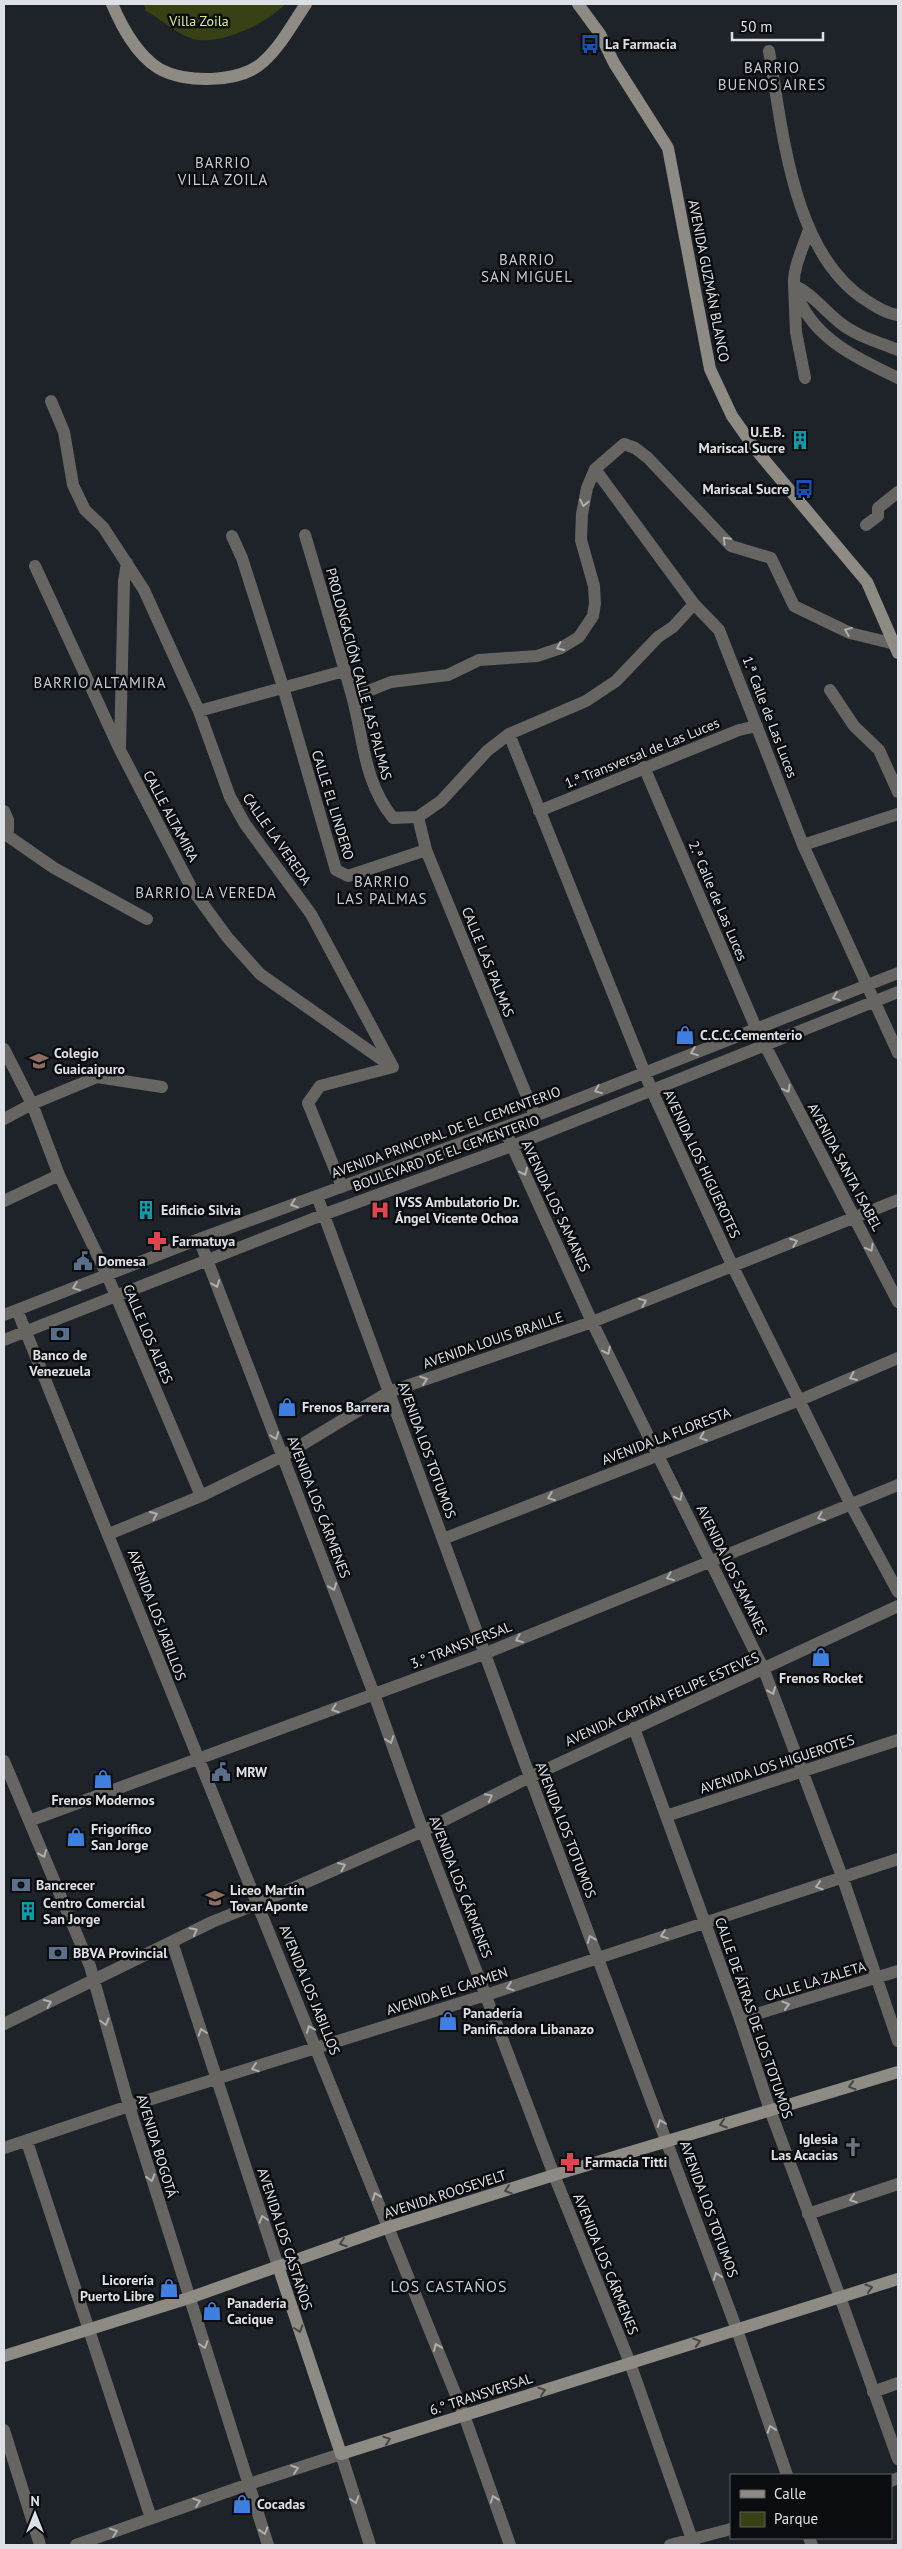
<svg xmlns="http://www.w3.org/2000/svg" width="902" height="2549" font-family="'PT Sans',sans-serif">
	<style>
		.green { fill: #374114 }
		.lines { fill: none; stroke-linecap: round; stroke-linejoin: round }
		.street { stroke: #676561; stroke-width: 12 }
		.secondary { stroke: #8e8b85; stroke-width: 12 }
		.oneway { stroke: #aeafb0 }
		.oneway2 { stroke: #454544 }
		.labels { text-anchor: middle; stroke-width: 5; stroke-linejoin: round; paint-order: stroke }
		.park-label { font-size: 14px; fill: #d6ed92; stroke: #0a0c0f }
		.poi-label { font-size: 14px; font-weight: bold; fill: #dde1e5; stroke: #0a0c0f; text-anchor: start }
		.street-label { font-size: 14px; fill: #dde1e5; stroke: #0a0c0f }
		.neighbourhood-label { font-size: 15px; letter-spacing: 1px; fill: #c3cad2; stroke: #0a0c0f }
		.quarter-label { font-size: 16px; letter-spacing: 1px; fill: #c3cad2; stroke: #0a0c0f }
	</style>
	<rect width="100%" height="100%" fill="#1e2329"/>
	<path class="green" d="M144,4h141c-17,19 -65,42 -92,35 -14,-4 -34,-21 -47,-28z"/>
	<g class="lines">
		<path class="street" d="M769,51c14,80 23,203 98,250 9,6 20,13 31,14
			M809,229c-5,17 -16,38 -15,55 0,5 3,10 5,15 17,41 61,61 99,79
			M805,378l-9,-46 -2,-47c18,9 29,24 45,37 17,14 39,20 59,28
			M51,401l13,31 9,53 12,25 18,17 41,63 55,121 31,86 15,27 66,90 82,153 -73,19 -12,17 34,84
			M595,469l99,135 25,26 84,215 95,208
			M866,525l12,-9v-8l20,-16
			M305,535c16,54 32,107 47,161 12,43 11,85 41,122l25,-1 23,-16 46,-50 22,-17 77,-33 30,-20 42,-44 15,-10 21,-23
			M232,536l10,22 41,129 53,183 12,6 78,-26
			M35,566l85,184 72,139 35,48 33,37 131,92
			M830,690l24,36 25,24 19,42
			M353,697l38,-15 57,-7 31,-15 58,-4 24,-8 18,-11 14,-21 2,-13 -1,-17 -13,-46 1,-26 5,-26 8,-19 29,-25 11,4 13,10 83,88 40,12 23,48 56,27 45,11
			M199,711l145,-40
			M509,734l143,357 80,174 119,240 47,87
			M120,747l4,-166 3,-18
			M644,767l112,261 142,274
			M4,811l4,9v10l-3,4
			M539,811l200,-81 18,-4
			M418,817l8,33 109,266
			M5,834l49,34 93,51
			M803,845l95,-31
			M4,1049l28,55 27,71 48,100 94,221
			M4,1119l28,-15 65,-27 65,10
			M504,1128l88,194 172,348 79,209 55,162
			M317,1196l213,581 207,553 50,145
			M4,1201l55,-26
			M199,1239l175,455 49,137 131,344 76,188 64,182
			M17,1310l447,1105 46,130
			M4,1315l195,-76 336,-123 363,-143
			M4,1340l321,-126 187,-68 386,-154
			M109,1534l92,-38 82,-40 106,-64 203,-70 306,-122
			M443,1539l357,-139 98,-42
			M634,1728l106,291 30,91 70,187 58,162
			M4,1761l86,205 39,140 139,439
			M666,1816l232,-76
			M29,1821l457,-168 412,-168
			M172,1942l106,324
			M740,2019l158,-48
			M4,2024l208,-102 47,-19 164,-72 107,-54 368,-171
			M27,2142l124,376
			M4,2148l125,-42 357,-111 412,-136
			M808,2214l90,-30
			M873,2392l25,-9
			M4,2430l36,115
			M891,2481l7,-3
			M809,2538l3,7
			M76,2545l173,-61 92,-30 29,91
			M670,2545l61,-16"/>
		<path class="secondary" d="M112,4c10,23 24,50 46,64 26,16 83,15 105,-6 18,-16 30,-39 43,-58
			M578,4l22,30 14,29 54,85 42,221 22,47 24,34 111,132 31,71
			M278,2266l63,188 557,-175
			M4,2356l185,-58 200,-71 165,-52 344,-103"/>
	</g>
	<defs><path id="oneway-chevron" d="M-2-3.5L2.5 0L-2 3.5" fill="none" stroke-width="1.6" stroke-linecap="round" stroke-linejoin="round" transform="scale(1.25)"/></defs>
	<g class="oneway">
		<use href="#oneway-chevron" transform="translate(584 503) rotate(102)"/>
		<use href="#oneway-chevron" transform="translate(726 540) rotate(-134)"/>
		<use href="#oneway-chevron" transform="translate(848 631) rotate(-158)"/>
		<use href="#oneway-chevron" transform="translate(560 647) rotate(155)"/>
		<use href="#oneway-chevron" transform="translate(836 997) rotate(159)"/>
		<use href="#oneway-chevron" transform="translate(694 1052) rotate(159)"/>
		<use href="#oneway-chevron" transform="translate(787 1089) rotate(62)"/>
		<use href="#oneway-chevron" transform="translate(598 1090) rotate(158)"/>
		<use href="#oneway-chevron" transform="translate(524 1172) rotate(65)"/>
		<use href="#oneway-chevron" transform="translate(294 1204) rotate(160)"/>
		<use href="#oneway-chevron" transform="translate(794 1242) rotate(-21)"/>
		<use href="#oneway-chevron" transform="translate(870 1248) rotate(62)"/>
		<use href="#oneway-chevron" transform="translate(216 1284) rotate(69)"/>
		<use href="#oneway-chevron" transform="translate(76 1287) rotate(159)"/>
		<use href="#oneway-chevron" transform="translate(643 1302) rotate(-22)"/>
		<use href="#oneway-chevron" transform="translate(607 1351) rotate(64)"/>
		<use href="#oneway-chevron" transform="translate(853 1377) rotate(157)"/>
		<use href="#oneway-chevron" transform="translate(424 1380) rotate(-19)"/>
		<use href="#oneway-chevron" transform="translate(275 1436) rotate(69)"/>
		<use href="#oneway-chevron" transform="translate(703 1437) rotate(159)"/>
		<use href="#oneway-chevron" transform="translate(551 1497) rotate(159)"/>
		<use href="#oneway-chevron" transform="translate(679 1497) rotate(63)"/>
		<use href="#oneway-chevron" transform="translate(154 1515) rotate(-23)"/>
		<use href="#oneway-chevron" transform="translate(821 1517) rotate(158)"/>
		<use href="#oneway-chevron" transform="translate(670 1577) rotate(158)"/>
		<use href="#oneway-chevron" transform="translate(333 1587) rotate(69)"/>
		<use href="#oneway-chevron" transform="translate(519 1639) rotate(158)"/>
		<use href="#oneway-chevron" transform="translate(772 1691) rotate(68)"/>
		<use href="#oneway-chevron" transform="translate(335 1709) rotate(160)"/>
		<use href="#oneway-chevron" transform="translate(390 1740) rotate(70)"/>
		<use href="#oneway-chevron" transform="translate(489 1797) rotate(-27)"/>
		<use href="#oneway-chevron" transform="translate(43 1854) rotate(67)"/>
		<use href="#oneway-chevron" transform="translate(342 1866) rotate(-24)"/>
		<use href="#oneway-chevron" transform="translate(819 1886) rotate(163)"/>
		<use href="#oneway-chevron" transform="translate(194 1931) rotate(-28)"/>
		<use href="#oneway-chevron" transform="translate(664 1935) rotate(161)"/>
		<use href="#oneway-chevron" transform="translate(591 1939) rotate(-111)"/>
		<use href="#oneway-chevron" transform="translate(510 1987) rotate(161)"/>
		<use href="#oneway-chevron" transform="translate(48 2003) rotate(-25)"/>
		<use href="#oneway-chevron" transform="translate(786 2005) rotate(-17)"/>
		<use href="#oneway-chevron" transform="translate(105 2022) rotate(74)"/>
		<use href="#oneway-chevron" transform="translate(310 2029) rotate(-112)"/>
		<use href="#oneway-chevron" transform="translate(202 2032) rotate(-108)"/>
		<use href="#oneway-chevron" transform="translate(255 2068) rotate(162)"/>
		<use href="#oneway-chevron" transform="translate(661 2123) rotate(-111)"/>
		<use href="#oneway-chevron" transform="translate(151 2178) rotate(73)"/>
		<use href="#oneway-chevron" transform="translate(376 2196) rotate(-112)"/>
		<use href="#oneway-chevron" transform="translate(853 2199) rotate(162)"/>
		<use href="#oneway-chevron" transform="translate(263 2219) rotate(-108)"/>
		<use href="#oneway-chevron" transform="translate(717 2276) rotate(-110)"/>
		<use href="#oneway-chevron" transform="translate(204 2345) rotate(72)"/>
		<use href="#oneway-chevron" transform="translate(437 2347) rotate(-112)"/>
		<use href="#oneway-chevron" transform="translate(771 2429) rotate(-109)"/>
		<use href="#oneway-chevron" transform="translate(295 2469) rotate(-18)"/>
		<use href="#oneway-chevron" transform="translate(494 2499) rotate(-109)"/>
		<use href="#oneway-chevron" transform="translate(355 2500) rotate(72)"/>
		<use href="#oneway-chevron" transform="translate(197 2502) rotate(-19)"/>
		<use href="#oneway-chevron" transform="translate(264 2531) rotate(73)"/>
		<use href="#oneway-chevron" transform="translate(114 2532) rotate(-20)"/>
	</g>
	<g class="oneway2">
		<use href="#oneway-chevron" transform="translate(852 2086) rotate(163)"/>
		<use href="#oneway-chevron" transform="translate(723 2124) rotate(163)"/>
		<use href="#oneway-chevron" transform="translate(508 2190) rotate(162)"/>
		<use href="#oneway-chevron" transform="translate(343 2243) rotate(161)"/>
		<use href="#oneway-chevron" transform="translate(869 2288) rotate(-17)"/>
		<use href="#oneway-chevron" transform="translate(299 2329) rotate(72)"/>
		<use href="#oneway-chevron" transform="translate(697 2342) rotate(-17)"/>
		<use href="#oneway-chevron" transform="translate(542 2391) rotate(-18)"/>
		<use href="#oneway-chevron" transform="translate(387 2440) rotate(-18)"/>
	</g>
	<defs>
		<g id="bus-bare" transform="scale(1.5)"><path d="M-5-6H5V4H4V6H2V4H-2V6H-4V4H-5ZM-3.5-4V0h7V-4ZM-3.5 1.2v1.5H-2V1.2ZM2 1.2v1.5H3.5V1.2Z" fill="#1a4fb4" stroke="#0a0c0f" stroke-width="2.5" paint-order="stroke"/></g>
		<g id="building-bare" transform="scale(1.5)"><path d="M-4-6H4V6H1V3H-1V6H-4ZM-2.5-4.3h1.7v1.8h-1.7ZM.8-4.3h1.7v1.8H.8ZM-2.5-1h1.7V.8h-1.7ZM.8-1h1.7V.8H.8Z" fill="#0f9aa8" stroke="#0a0c0f" stroke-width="2.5" paint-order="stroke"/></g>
		<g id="shop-bare" transform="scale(1.5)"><path d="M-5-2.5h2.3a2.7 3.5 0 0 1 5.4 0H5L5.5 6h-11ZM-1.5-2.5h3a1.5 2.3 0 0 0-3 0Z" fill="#3f7fe0" stroke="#0a0c0f" stroke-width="2.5" paint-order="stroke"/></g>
		<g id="school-bare" transform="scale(1.5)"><path d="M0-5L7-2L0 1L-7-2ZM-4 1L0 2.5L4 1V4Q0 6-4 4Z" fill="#8d6e63" stroke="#0a0c0f" stroke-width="2.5" paint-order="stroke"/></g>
		<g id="hospital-bare" transform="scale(1.5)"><path d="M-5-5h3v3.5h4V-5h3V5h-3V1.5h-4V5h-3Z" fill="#e0444e" stroke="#0a0c0f" stroke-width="2.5" paint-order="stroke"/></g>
		<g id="pharmacy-bare" transform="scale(1.5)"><path d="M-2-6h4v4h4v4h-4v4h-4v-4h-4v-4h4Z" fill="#e0444e" stroke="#0a0c0f" stroke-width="2.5" paint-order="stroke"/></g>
		<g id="civic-bare" transform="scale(1.5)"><path d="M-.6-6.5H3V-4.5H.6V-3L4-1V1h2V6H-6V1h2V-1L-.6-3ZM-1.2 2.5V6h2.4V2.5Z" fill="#5c6f8a" stroke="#0a0c0f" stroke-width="2.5" paint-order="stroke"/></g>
		<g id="bank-bare" transform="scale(1.5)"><path d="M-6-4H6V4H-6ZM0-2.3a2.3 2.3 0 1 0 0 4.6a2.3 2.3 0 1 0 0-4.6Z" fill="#5c6f8a" stroke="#0a0c0f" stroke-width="2.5" paint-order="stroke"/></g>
		<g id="church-bare" transform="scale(1.5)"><path d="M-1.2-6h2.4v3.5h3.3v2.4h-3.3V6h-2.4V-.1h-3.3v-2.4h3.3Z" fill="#6b7280" stroke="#0a0c0f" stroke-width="2.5" paint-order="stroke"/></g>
	</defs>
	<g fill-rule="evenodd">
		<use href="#bus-bare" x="590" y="44"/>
		<use href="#building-bare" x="800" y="440"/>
		<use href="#bus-bare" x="804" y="489"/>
		<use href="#shop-bare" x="685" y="1035"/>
		<use href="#school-bare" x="39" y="1061"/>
		<use href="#building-bare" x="146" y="1210"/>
		<use href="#hospital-bare" x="380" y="1210"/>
		<use href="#pharmacy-bare" x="157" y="1241"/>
		<use href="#civic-bare" x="83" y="1261"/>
		<use href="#bank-bare" x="60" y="1334"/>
		<use href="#shop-bare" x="287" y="1407"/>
		<use href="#shop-bare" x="821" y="1657"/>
		<use href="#civic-bare" x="221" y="1772"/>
		<use href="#shop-bare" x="103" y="1779"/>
		<use href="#shop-bare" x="76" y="1837"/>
		<use href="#bank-bare" x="21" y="1885"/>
		<use href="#school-bare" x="215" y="1898"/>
		<use href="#building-bare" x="28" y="1911"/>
		<use href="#bank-bare" x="58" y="1953"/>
		<use href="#shop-bare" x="448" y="2021"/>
		<use href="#church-bare" x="853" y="2147"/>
		<use href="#pharmacy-bare" x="570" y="2162"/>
		<use href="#shop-bare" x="169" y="2288"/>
		<use href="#shop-bare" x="212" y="2311"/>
		<use href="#shop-bare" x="242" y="2504"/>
	</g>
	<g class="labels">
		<g class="park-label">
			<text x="199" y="26">Villa Zoila</text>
		</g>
		<g class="poi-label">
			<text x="605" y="49">La Farmacia</text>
			<text x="785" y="437" text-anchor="end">U.E.B.<tspan x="785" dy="16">Mariscal Sucre</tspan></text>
			<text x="789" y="494" text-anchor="end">Mariscal Sucre</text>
			<text x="700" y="1040">C.C.C.Cementerio</text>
			<text x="54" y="1058">Colegio<tspan x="54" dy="16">Guaicaipuro</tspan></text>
			<text x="395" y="1207">IVSS Ambulatorio Dr.<tspan x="395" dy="16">Ángel Vicente Ochoa</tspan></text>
			<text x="161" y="1215">Edificio Silvia</text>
			<text x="172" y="1246">Farmatuya</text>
			<text x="98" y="1266">Domesa</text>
			<text x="60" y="1360" text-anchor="middle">Banco de<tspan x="60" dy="16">Venezuela</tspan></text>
			<text x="302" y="1412">Frenos Barrera</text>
			<text x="821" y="1683" text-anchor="middle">Frenos Rocket</text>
			<text x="236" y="1777">MRW</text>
			<text x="103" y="1805" text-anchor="middle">Frenos Modernos</text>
			<text x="91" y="1834">Frigorífico<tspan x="91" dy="16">San Jorge</tspan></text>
			<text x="36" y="1890">Bancrecer</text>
			<text x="230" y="1895">Liceo Martín<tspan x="230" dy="16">Tovar Aponte</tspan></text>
			<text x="43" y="1908">Centro Comercial<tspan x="43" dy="16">San Jorge</tspan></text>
			<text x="73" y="1958">BBVA Provincial</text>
			<text x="463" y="2018">Panadería<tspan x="463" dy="16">Panificadora Libanazo</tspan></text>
			<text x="838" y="2144" text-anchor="end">Iglesia<tspan x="838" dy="16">Las Acacias</tspan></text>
			<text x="585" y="2167">Farmacia Titti</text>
			<text x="154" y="2285" text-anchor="end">Licorería<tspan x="154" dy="16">Puerto Libre</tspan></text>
			<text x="227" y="2308">Panadería<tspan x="227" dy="16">Cacique</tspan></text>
			<text x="257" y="2509">Cocadas</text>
		</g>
		<g class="street-label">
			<text transform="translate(709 281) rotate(79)" y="5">AVENIDA GUZMÁN BLANCO</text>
			<text transform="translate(359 674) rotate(75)" y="5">PROLONGACIÓN CALLE LAS PALMAS</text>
			<text transform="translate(770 717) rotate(69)" y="5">1.ª Calle de Las Luces</text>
			<text transform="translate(642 753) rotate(-22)" y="5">1.ª Transversal de Las Luces</text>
			<text transform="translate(333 805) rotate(73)" y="5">CALLE EL LINDERO</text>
			<text transform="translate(171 816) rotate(62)" y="5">CALLE ALTAMIRA</text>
			<text transform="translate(277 839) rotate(55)" y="5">CALLE LA VEREDA</text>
			<text transform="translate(718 901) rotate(67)" y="5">2.ª Calle de Las Luces</text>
			<text transform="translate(488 962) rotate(68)" y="5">CALLE LAS PALMAS</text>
			<text transform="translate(446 1132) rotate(-20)" y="5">AVENIDA PRINCIPAL DE EL CEMENTERIO</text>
			<text transform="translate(446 1153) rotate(-20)" y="5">BOULEVARD DE EL CEMENTERIO</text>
			<text transform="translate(702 1164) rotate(65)" y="5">AVENIDA LOS HIGUEROTES</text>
			<text transform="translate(845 1167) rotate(62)" y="5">AVENIDA SANTA ISABEL</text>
			<text transform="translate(556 1206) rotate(65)" y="5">AVENIDA LOS SAMANES</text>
			<text transform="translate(148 1334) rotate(67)" y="5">CALLE LOS ALPES</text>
			<text transform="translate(493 1340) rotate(-19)" y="5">AVENIDA LOUIS BRAILLE</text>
			<text transform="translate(666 1436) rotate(-21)" y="5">AVENIDA LA FLORESTA</text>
			<text transform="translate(427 1450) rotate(70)" y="5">AVENIDA LOS TOTUMOS</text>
			<text transform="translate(319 1507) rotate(69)" y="5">AVENIDA LOS CÁRMENES</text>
			<text transform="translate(732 1570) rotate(64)" y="5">AVENIDA LOS SAMANES</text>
			<text transform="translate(157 1615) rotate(69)" y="5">AVENIDA LOS JABILLOS</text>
			<text transform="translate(461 1645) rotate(-21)" y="5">3.° TRANSVERSAL</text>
			<text transform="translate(662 1699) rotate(-24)" y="5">AVENIDA CAPITÁN FELIPE ESTEVES</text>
			<text transform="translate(777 1764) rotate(-18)" y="5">AVENIDA LOS HIGUEROTES</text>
			<text transform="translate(566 1830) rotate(69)" y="5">AVENIDA LOS TOTUMOS</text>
			<text transform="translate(461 1887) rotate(69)" y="5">AVENIDA LOS CÁRMENES</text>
			<text transform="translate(815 1981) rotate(-17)" y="5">CALLE LA ZALETA</text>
			<text transform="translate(310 1990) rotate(68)" y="5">AVENIDA LOS JABILLOS</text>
			<text transform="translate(447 1991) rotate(-18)" y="5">AVENIDA EL CARMEN</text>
			<text transform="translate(754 2018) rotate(71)" y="5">CALLE DE ÁTRAS DE LOS TOTUMOS</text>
			<text transform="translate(157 2146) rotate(73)" y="5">AVENIDA BOGOTÁ</text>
			<text transform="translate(445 2194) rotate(-18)" y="5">AVENIDA ROOSEVELT</text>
			<text transform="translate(709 2209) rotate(70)" y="5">AVENIDA LOS TOTUMOS</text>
			<text transform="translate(285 2239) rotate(72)" y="5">AVENIDA LOS CASTAÑOS</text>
			<text transform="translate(606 2264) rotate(68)" y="5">AVENIDA LOS CÁRMENES</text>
			<text transform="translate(481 2394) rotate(-18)" y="5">6.° TRANSVERSAL</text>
		</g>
		<g class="neighbourhood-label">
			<text x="772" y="73">BARRIO<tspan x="772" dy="17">BUENOS AIRES</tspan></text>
			<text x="223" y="168">BARRIO<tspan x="223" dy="17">VILLA ZOILA</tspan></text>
			<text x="527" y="265">BARRIO<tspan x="527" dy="17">SAN MIGUEL</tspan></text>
			<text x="100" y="688">BARRIO ALTAMIRA</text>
			<text x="382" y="887">BARRIO<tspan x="382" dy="17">LAS PALMAS</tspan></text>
			<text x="206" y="898">BARRIO LA VEREDA</text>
		</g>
		<g class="quarter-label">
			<text x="449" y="2292">LOS CASTAÑOS</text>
		</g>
	</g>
	<rect width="902" height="2549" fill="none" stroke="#dde1e5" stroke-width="10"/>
	<rect x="730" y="2474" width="162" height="65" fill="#0a0c0f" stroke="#5e6165"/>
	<rect x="740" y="2490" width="25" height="8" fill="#8e8b85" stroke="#5e6165"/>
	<text x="774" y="2499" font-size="15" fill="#dde1e5">Calle</text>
	<rect x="740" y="2512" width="25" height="15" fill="#374114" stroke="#5e6165"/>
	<text x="774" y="2524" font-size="15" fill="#dde1e5">Parque</text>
	<g transform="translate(35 2514)" stroke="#0a0c0f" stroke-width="4" paint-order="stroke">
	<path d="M0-4L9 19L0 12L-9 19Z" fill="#dde1e5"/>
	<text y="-8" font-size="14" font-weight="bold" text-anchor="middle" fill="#dde1e5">N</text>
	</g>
	<path d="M732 32v8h91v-8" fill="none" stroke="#dde1e5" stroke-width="2.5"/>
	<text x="740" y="32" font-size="15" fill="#dde1e5" stroke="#0a0c0f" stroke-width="4" paint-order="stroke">50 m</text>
</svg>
